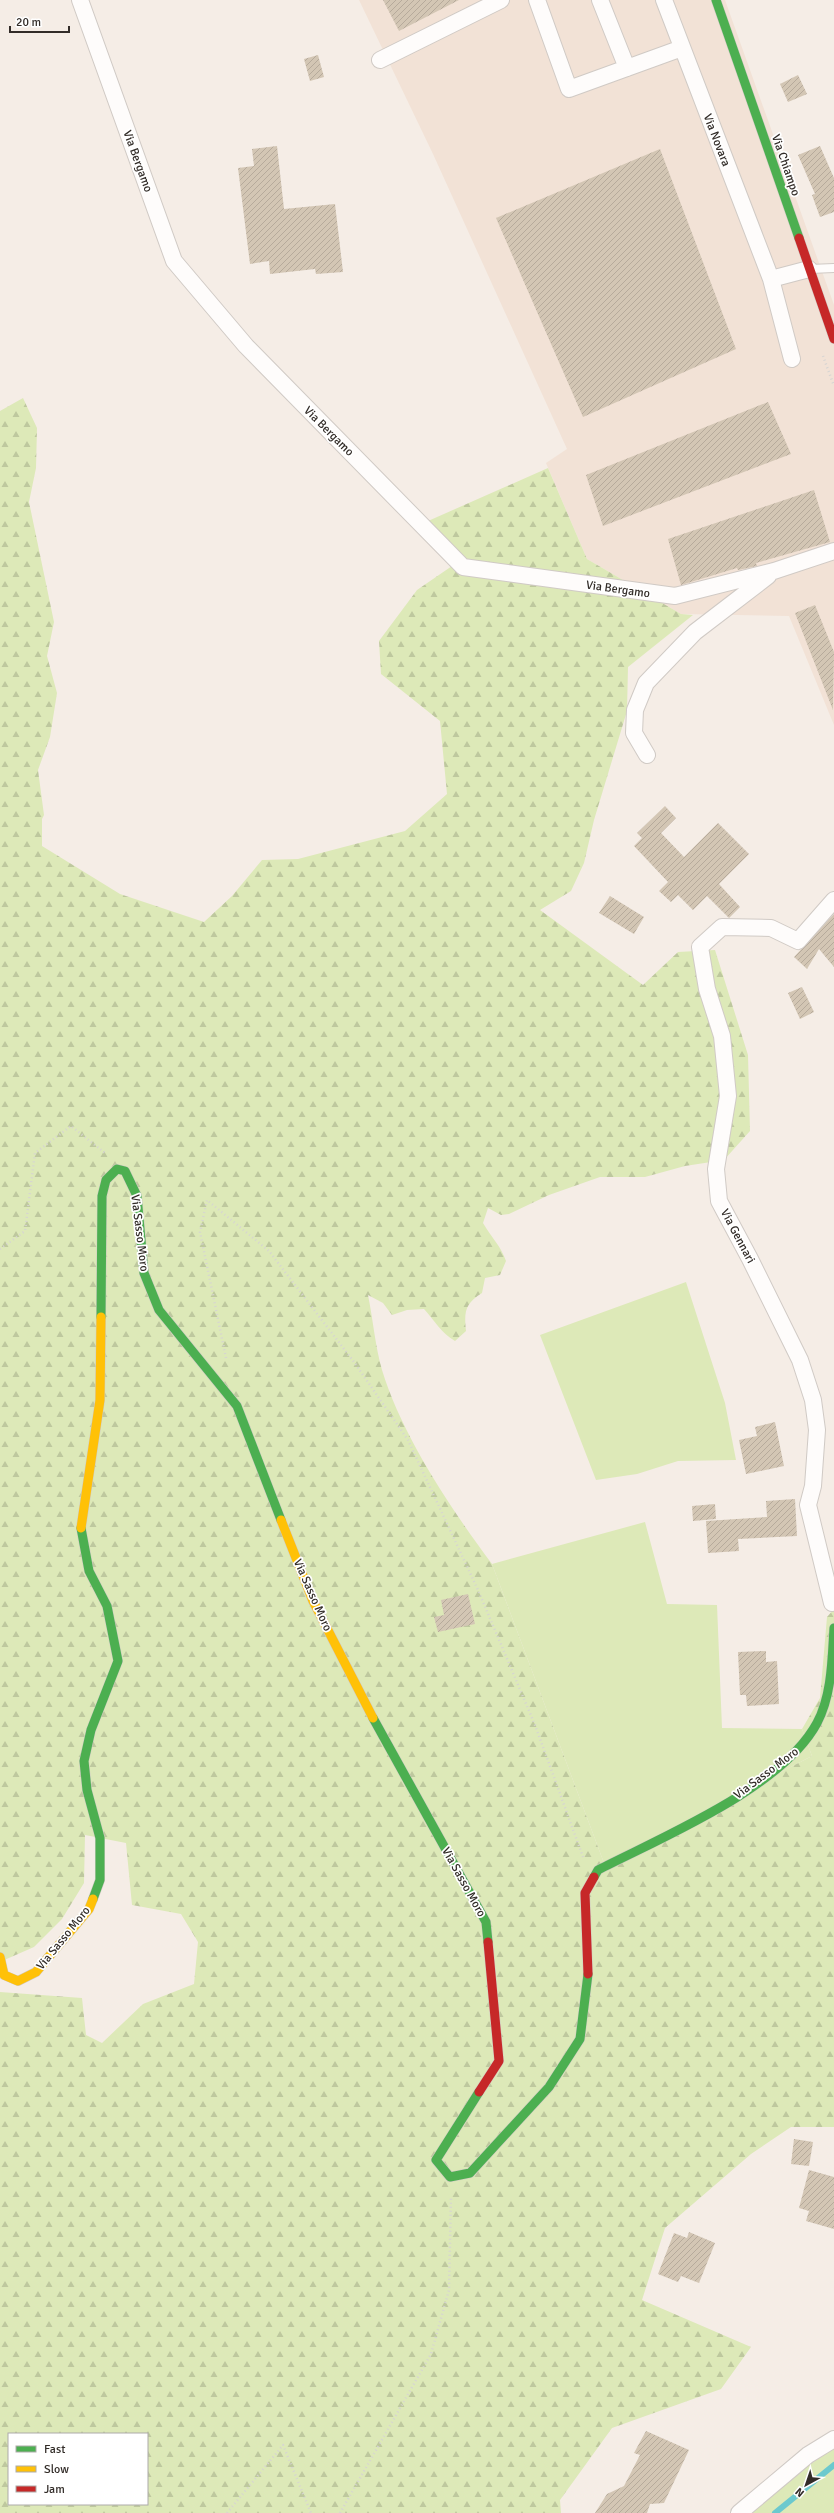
<svg xmlns="http://www.w3.org/2000/svg" width="834" height="2513" font-family="Signika,sans-serif">
	<style>
		.built { fill: #f2e2d6 }
		.green { fill: #dde9b8 }
		.forest { fill: url(#forest-firs); fill-rule: evenodd }
		.lines { fill: none; stroke-linecap: round; stroke-linejoin: round }
		.stream { stroke: #6cc9ce; stroke-width: 6 }
		.building { fill: url(#building-hatch) }
		.lane-casing { stroke: #d0cac5; stroke-width: 10 }
		.street-casing { stroke: #d0cac5; stroke-width: 18 }
		.fast-casing { stroke: #d0cac5; stroke-width: 10 }
		.slow-casing { stroke: #d0cac5; stroke-width: 10 }
		.jam-casing { stroke: #d0cac5; stroke-width: 10 }
		.path { stroke: #d6d4d2; stroke-width: 2.5; stroke-dasharray: 1 3; stroke-linecap: butt }
		.lane { stroke: #fefcfb; stroke-width: 8 }
		.street { stroke: #fefcfb; stroke-width: 16 }
		.fast { stroke: #4caf50; stroke-width: 9 }
		.slow { stroke: #ffc107; stroke-width: 9 }
		.jam { stroke: #c62828; stroke-width: 9 }
		.labels { text-anchor: middle; stroke-width: 3.5; stroke-linejoin: round; paint-order: stroke }
		.street-label { font-size: 12px; fill: #322c28; stroke: #fff }
	</style>
	<defs>
		<pattern id="forest-firs" width="22" height="20" patternUnits="userSpaceOnUse"><rect width="22" height="20" fill="#dde9b8"/><path d="M5 1l3.5 6h-7zM16 11l3.5 6h-7z" fill="#bec89e"/></pattern>
		<pattern id="building-hatch" width="6" height="6" patternUnits="userSpaceOnUse"><rect width="6" height="6" fill="#d3c6b4"/><path d="M-1 1l2-2M0 6l6-6M5 7l2-2" fill="none" stroke="#b6aa9b"/></pattern>
	</defs>
	<rect width="100%" height="100%" fill="#f5ede6"/>
	<path class="built" d="M359,0h366l109,305v420l-45,-109 -108,-2 -94,-55 -41,-96 21,-14 -134,-295z"/>
	<path class="green" d="M686,1282l39,121 11,57 -58,1 -41,13 -41,6 -56,-145z
		M645,1522l22,82 50,1 5,123 80,1 10,27 -208,107 -112,-299z
		M834,2448v65h-82l35,-33z"/>
	<path class="forest" d="M23,398l14,30 -1,40 -7,34 25,120 -7,34 10,37 -7,44 -12,33 6,45 -2,4v27l78,48 84,28 28,-26 30,-36 36,-1 107,-28 42,-37 -7,-73 -59,-47 -2,-33 38,-51 35,-24 -33,-41 129,-57 39,91 94,55 12,1 -65,52 -1,44 -33,109 -10,43 -13,28 -31,19 103,75 35,-33 37,-2 33,105 2,76 -26,29 -39,6 -40,11h-45l-51,18 -40,19 -8,1 -13,-7 -5,15c8,14 18,23 23,38l-6,14 -15,3 -3,15c-17,11 -18,18 -16,38l-11,10c-14,-8 -20,-20 -31,-32l-17,1 -15,5 -9,-12 -15,-8c5,24 7,51 14,75 20,66 69,139 110,194l112,299 208,-107 -10,-27 18,-31 7,-81 7,-8v518h-43l-40,27 -86,74 -23,72 109,47 -30,42 -109,39 -52,72 1,13h-561v-521l82,6 4,37 16,8 41,-39 51,-20 4,-42 -17,-28 -49,-9 -6,-62 -41,-8 -1,48 -22,36 -28,28 -32,14 -2,-7v-1543zM9,2434h138v70h-138z"/>
	<g class="lines">
		<path class="stream" d="M775,2513l59,-48"/>
	</g>
	<path class="building" d="M383,0h76l-60,31z
		M318,55l6,22 -14,4 -6,-22z
		M798,75l9,19 -19,8 -8,-18z
		M277,146l7,63 51,-5 8,68 -27,2 -1,-5 -45,5 -1,-13 -19,3 -12,-96 16,-2 -2,-17z
		M820,146l14,32v34l-14,5 -8,-22 3,-1 -17,-39z
		M660,149l76,200 -153,68 -87,-199z
		M768,402l23,52 -188,72 -17,-51z
		M814,490l16,52 -74,21 1,3 -19,4 -1,-2 -56,17 -13,-46z
		M815,605l19,47 -1,58 -38,-97z
		M665,806l11,12 -15,15 23,24 34,-34 31,31 -30,30 21,23 -11,11 -22,-22 -14,14 -15,-15 -7,7 -12,-11 9,-9 -34,-36 8,-8 -5,-5z
		M610,896l34,21 -10,17 -35,-21z
		M834,914v53l-15,-18 -12,20 -13,-12z
		M802,987l12,25 -14,7 -12,-26z
		M775,1422l9,44 -38,8 -7,-34 18,-4 -2,-9z
		M795,1499l2,37 -59,3 1,12 -31,2 -2,-32 61,-4 -1,-16z
		M715,1504l1,15 -23,2 -1,-15z
		M468,1594l7,30 -37,8 -4,-15 10,-2 -3,-15z
		M766,1651v11l11,-1 2,43 -32,2 -1,-11h-6l-2,-43z
		M794,2139l19,3 -4,24 -18,-2z
		M809,2170l25,7v52l-28,-8 3,-10 -10,-3z
		M689,2232l26,11 -16,40 -18,-7 -3,6 -20,-8 16,-41 13,5z
		M646,2431l43,19 -25,53 -14,1 -3,9h-52l12,-19 17,-8 16,-31 -6,-2z"/>
	<g class="lines">
		<g class="lane-casing">
			<path id="lane" d="M810,269l24,-1"/>
		</g>
		<g class="street-casing">
			<path id="street" d="M80,0l94,261 72,85 217,221 212,29 99,-25 60,-20
				M537,0l32,89 113,-41
				M600,0l27,68
				M664,0l107,279 21,80
				M380,60l121,-60
				M771,279l38,-10
				M647,755l-13,-22 1,-23 11,-27 49,-51 73,-56
				M832,1603l-24,-98 5,-19 4,-56 -4,-30 -13,-40 -50,-101 -31,-58 -3,-32 12,-73 -6,-60 -15,-47 -7,-42 22,-20 49,1 27,13 36,-41
				M739,2513l69,-58 26,-16"/>
		</g>
		<g class="fast-casing">
			<path id="fast" d="M716,0l83,238
				M101,1317l1,-121 4,-16 11,-11 8,2 12,25 7,77 15,37 78,96 44,114
				M81,1528l8,43 18,35 11,55 -27,69 -7,31 3,29 13,48v42l-7,19
				M373,1718l113,204 2,20
				M594,1877l4,-7c64,-33 184,-82 219,-147 15,-28 15,-64 17,-95
				M479,2092l-43,68 14,17 20,-4 79,-86 31,-48 8,-65"/>
		</g>
		<g class="slow-casing">
			<path id="slow" d="M281,1520l32,81 60,117
				M81,1528l19,-128 1,-83
				M0,1957l4,18 14,6 18,-9 53,-63 4,-10"/>
		</g>
		<g class="jam-casing">
			<path id="jam" d="M799,238l35,101
				M588,1974l-3,-81 9,-16
				M479,2092l20,-31 -11,-119"/>
		</g>
		<path class="path" d="M823,356l11,30
			M0,1249l25,-18 10,-78 36,-27 34,27
			M226,1358l-26,-126 7,-32 62,51 85,111 54,78 70,150 57,135 48,132
			M227,2513l56,-68 28,68
			M340,2513l91,-159 18,-64 2,-94"/>
		<use href="#lane" class="lane"/>
		<use href="#street" class="street"/>
		<use href="#fast" class="fast"/>
		<use href="#slow" class="slow"/>
		<use href="#jam" class="jam"/>
	</g>
	<g class="labels">
		<g class="street-label">
			<text transform="translate(717 140) rotate(69)" y="4">Via Novara</text>
			<text transform="translate(138 161) rotate(70)" y="4">Via Bergamo</text>
			<text transform="translate(786 165) rotate(71)" y="4">Via Chiampo</text>
			<text transform="translate(329 431) rotate(45)" y="4">Via Bergamo</text>
			<text transform="translate(618 589) rotate(8)" y="4">Via Bergamo</text>
			<text transform="translate(140 1233) rotate(83)" y="4">Via Sasso Moro</text>
			<text transform="translate(738 1236) rotate(62)" y="4">Via Gennari</text>
			<text transform="translate(313 1595) rotate(66)" y="4">Via Sasso Moro</text>
			<text transform="translate(766 1773) rotate(-37)" y="4">Via Sasso Moro</text>
			<text transform="translate(464 1882) rotate(61)" y="4">Via Sasso Moro</text>
			<text transform="translate(63 1938) rotate(-51)" y="4">Via Sasso Moro</text>
		</g>
	</g>
	<rect x="8" y="2433" width="140" height="72" fill="#ffffff" stroke="#adaba9"/>
	<rect x="16" y="2446" width="20" height="6" fill="#4caf50" stroke="#adaba9"/>
	<text x="44" y="2453" font-size="12" fill="#322c28">Fast</text>
	<rect x="16" y="2466" width="20" height="6" fill="#ffc107" stroke="#adaba9"/>
	<text x="44" y="2473" font-size="12" fill="#322c28">Slow</text>
	<rect x="16" y="2486" width="20" height="6" fill="#c62828" stroke="#adaba9"/>
	<text x="44" y="2493" font-size="12" fill="#322c28">Jam</text>
	<g transform="translate(806 2485) rotate(220)" stroke="#ffffff" stroke-width="3" paint-order="stroke">
	<path d="M0-3L7 15L0 10L-7 15Z" fill="#322c28"/>
	<text y="-6" font-size="11" font-weight="bold" text-anchor="middle" fill="#322c28">N</text>
	</g>
	<path d="M10 26v6h59v-6" fill="none" stroke="#322c28" stroke-width="2"/>
	<text x="16" y="26" font-size="12" fill="#322c28" stroke="#ffffff" stroke-width="3" paint-order="stroke">20 m</text>
</svg>
